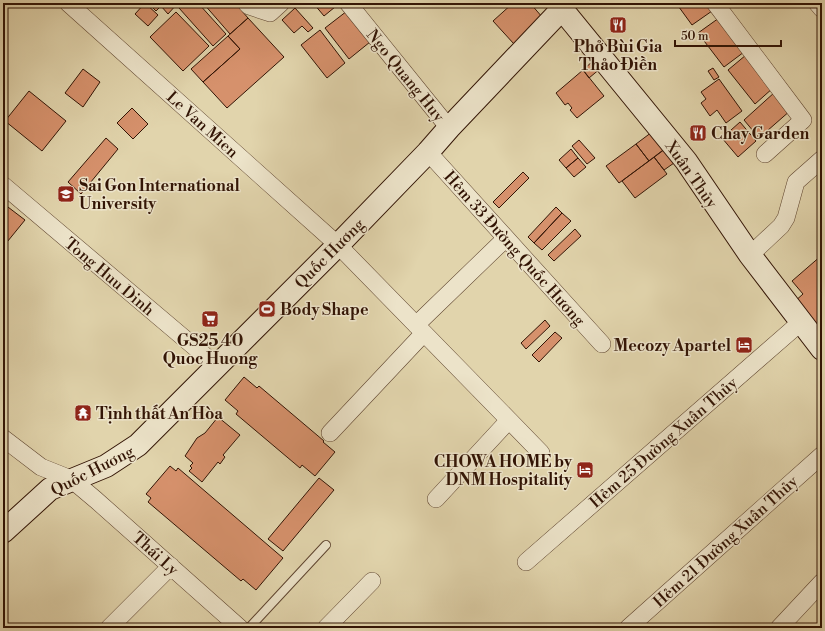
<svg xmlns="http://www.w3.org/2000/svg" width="825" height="631" font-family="'Libre Bodoni',serif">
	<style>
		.building { fill: #d6916c; stroke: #321405 }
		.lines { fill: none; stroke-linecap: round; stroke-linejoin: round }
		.lane-casing { stroke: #5e442f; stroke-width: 10 }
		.street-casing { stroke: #5e442f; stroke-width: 18 }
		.secondary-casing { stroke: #321405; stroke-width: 24 }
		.lane { stroke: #ece3c9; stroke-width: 8 }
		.street { stroke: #ece3c9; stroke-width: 17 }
		.secondary { stroke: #ece3c9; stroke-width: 22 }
		.labels { text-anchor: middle; stroke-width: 3; stroke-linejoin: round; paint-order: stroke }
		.poi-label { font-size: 16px; font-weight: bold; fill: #321405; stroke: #ece3c9; text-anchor: start }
		.street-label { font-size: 16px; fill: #321405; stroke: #ece3c9 }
	</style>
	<rect width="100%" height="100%" fill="#e1d4ac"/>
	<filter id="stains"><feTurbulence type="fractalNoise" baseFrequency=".005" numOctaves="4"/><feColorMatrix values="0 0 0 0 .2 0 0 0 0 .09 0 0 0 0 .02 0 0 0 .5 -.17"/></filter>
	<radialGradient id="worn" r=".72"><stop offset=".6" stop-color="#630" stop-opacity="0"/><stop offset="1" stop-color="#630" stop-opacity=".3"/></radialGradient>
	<path class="building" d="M145,3l13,12 -10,11 -13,-12z
		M148,3h28l1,1 -9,10 -7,-8 -5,5z
		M185,3h13l28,31 -13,12 -34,-38z
		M203,3h32l13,15 -18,16z
		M315,3h16l4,4 -11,9 -10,-12z
		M513,3h17l13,15 -29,26 -21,-23z
		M676,3h30l6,8 -20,14z
		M295,8l18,20 -5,4 -6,-6 -8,7 -12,-13z
		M347,11l23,31 -21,17 -24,-31z
		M176,12l33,34 -26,25 -33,-34z
		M248,18l36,39 -57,51 -24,-26 37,-33 -12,-13z
		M719,18l25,34 -20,15 -26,-34z
		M320,30l25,33 -18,15 -26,-33z
		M228,36l12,13 -37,33 -12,-13z
		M746,55l27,33 -18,16 -27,-34z
		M594,60l7,8 -12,10 -6,-8z
		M713,68l6,9 -5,3 -6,-9z
		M83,69l17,13 -17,25 -18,-14z
		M583,70l21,26 -27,22 -7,-8 2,-2 -4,-5 -3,2 -9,-12z
		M719,79l23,32 -16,12 -9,-13 -7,6 -9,-13 5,-4 -5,-7z
		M29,91l37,30 -24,30 -37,-30z
		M775,92l16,18 -32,28 -15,-18z
		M132,108l16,16 -15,15 -16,-16z
		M740,122l16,19 -18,16 -16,-19z
		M652,132l13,17 -16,12 -13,-17z
		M106,138l12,11 -37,45 -13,-12z
		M579,140l16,18 -8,6 -15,-18z
		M636,144l13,17 -30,22 -13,-17z
		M667,147l8,12 -3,2 2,2 -10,7 -10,-13z
		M571,149l7,9 -12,10 -7,-8z
		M654,157l13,17 -32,24 -13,-17z
		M578,158l8,9 -12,10 -8,-9z
		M523,172l6,6 -30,30 -6,-6z
		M4,204l21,16 -22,27v-42z
		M556,207l6,6 -28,30 -6,-6z
		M562,213l9,8 -29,29 -8,-7z
		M575,229l6,7 -27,25 -6,-6z
		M822,255v65l-7,6 -21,-24 9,-8 -11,-13z
		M545,320l5,6 -24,23 -5,-6z
		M555,332l7,6 -23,24 -7,-7z
		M244,377l13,11 2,-2 65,55 -1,1 12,10 -20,24 -13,-11 -2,3 -64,-54 2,-3 -13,-11z
		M218,417l22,18 -17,20 2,2 -5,7 -2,-2 -16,20 -13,-11 3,-3 -2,-2 3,-3 -8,-7 12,-18 8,-5z
		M170,466l6,5 2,-3 105,90 -27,32 -13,-11 -2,2 -93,-79 3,-4 -5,-4z
		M319,478l15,12 -51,61 -15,-12z"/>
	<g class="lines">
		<g class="lane-casing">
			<path id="lane" d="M249,628l77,-83"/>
		</g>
		<g class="street-casing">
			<path id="street" d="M68,3l270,242 171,175 -73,79
				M246,3l3,3 21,7 11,-10
				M348,3l101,125
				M715,3l88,117 -38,34
				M817,3l5,6
				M428,152l174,192
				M3,185l214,181
				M750,255l31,-29 5,-8 10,-36 26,-23
				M416,325l90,-87
				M509,420l32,33
				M330,433l94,-100
				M3,438l38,29 30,12 25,21 144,128
				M526,562l275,-240
				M109,628l62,-62
				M326,628l46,-47
				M628,628l194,-173
				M779,628l43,-46"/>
		</g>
		<g class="secondary-casing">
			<path id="secondary" d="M557,3l129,158 64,94 72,94
				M3,532l47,-43 56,-23 32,-21 200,-200 90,-93 21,-24 113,-119"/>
		</g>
		<use href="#lane" class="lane"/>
		<use href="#street" class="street"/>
		<use href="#secondary" class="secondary"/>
	</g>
	<defs>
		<g id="restaurant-square" transform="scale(0.9)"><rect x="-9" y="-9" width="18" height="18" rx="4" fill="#8f2418" stroke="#ece3c9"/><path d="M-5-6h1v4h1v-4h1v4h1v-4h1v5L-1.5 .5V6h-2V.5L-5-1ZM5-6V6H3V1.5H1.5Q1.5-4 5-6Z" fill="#fff"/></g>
		<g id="school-square" transform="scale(0.9)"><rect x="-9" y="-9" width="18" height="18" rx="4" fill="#8f2418" stroke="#ece3c9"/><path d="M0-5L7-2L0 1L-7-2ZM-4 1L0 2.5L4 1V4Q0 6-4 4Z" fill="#fff"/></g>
		<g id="stadium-square" transform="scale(0.9)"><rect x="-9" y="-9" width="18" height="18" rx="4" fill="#8f2418" stroke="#ece3c9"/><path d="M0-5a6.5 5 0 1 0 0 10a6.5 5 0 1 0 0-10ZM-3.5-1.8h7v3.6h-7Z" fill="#fff"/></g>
		<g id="supermarket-square" transform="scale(0.9)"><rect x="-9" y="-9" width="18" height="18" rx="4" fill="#8f2418" stroke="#ece3c9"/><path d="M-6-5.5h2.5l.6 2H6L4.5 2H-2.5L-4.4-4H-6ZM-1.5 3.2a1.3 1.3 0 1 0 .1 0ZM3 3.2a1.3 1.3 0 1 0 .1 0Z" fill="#fff"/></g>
		<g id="hotel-square" transform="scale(0.9)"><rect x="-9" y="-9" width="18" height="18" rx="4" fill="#8f2418" stroke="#ece3c9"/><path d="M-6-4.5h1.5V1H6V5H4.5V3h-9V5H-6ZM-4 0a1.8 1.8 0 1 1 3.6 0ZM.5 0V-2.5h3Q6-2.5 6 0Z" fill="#fff"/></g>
		<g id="temple-square" transform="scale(0.9)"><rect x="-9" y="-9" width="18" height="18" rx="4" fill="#8f2418" stroke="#ece3c9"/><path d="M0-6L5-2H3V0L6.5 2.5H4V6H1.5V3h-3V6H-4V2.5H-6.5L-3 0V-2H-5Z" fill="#fff"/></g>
	</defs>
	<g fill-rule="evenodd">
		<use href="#restaurant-square" x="618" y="25"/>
		<use href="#restaurant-square" x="698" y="133"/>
		<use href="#school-square" x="66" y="194"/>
		<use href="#stadium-square" x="267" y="309"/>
		<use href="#supermarket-square" x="210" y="319"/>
		<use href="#hotel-square" x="744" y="345"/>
		<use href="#temple-square" x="83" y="413"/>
		<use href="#hotel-square" x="585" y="470"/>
	</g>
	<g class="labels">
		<g class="poi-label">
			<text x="618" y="52" text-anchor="middle">Phở Bùi Gia<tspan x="618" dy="18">Thảo Điền</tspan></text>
			<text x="711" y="139">Chay Garden</text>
			<text x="79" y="191">Sai Gon International<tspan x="79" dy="18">University</tspan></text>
			<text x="280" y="315">Body Shape</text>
			<text x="210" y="346" text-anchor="middle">GS25 40<tspan x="210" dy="18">Quoc Huong</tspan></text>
			<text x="731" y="351" text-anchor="end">Mecozy Apartel</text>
			<text x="96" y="419">Tịnh thất An Hòa</text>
			<text x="572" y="467" text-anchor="end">CHOWA HOME by<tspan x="572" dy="18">DNM Hospitality</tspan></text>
		</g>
		<g class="street-label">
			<text transform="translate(406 75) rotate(51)" y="6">Ngo Quang Huy</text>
			<text transform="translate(203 124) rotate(42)" y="6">Le Van Mien</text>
			<text transform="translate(692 174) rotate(55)" y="6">Xuân Thủy</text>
			<text transform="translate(515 248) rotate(48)" y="6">Hẻm 33 Đường Quốc Hương</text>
			<text transform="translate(329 253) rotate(-45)" y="6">Quốc Hương</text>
			<text transform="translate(110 276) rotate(40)" y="6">Tong Huu Dinh</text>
			<text transform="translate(663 442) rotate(-41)" y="6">Hẻm 25 Đường Xuân Thủy</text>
			<text transform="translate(92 470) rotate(-27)" y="6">Quốc Hương</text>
			<text transform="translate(725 541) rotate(-42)" y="6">Hẻm 21 Đường Xuân Thủy</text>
			<text transform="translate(156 553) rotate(42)" y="6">Thái Ly</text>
		</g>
	</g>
	<rect width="825" height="631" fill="none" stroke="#e1d4ac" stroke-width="16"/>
	<rect x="4" y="4" width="817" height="623" fill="none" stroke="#321405" stroke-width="2"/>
	<rect x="8" y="8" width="809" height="615" fill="none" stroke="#321405"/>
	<path d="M675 40v6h106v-6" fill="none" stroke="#321405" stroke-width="2"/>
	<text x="681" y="40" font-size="12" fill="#321405" stroke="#ece3c9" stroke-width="3" paint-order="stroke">50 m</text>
	<rect width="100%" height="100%" filter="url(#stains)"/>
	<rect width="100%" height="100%" fill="url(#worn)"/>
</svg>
